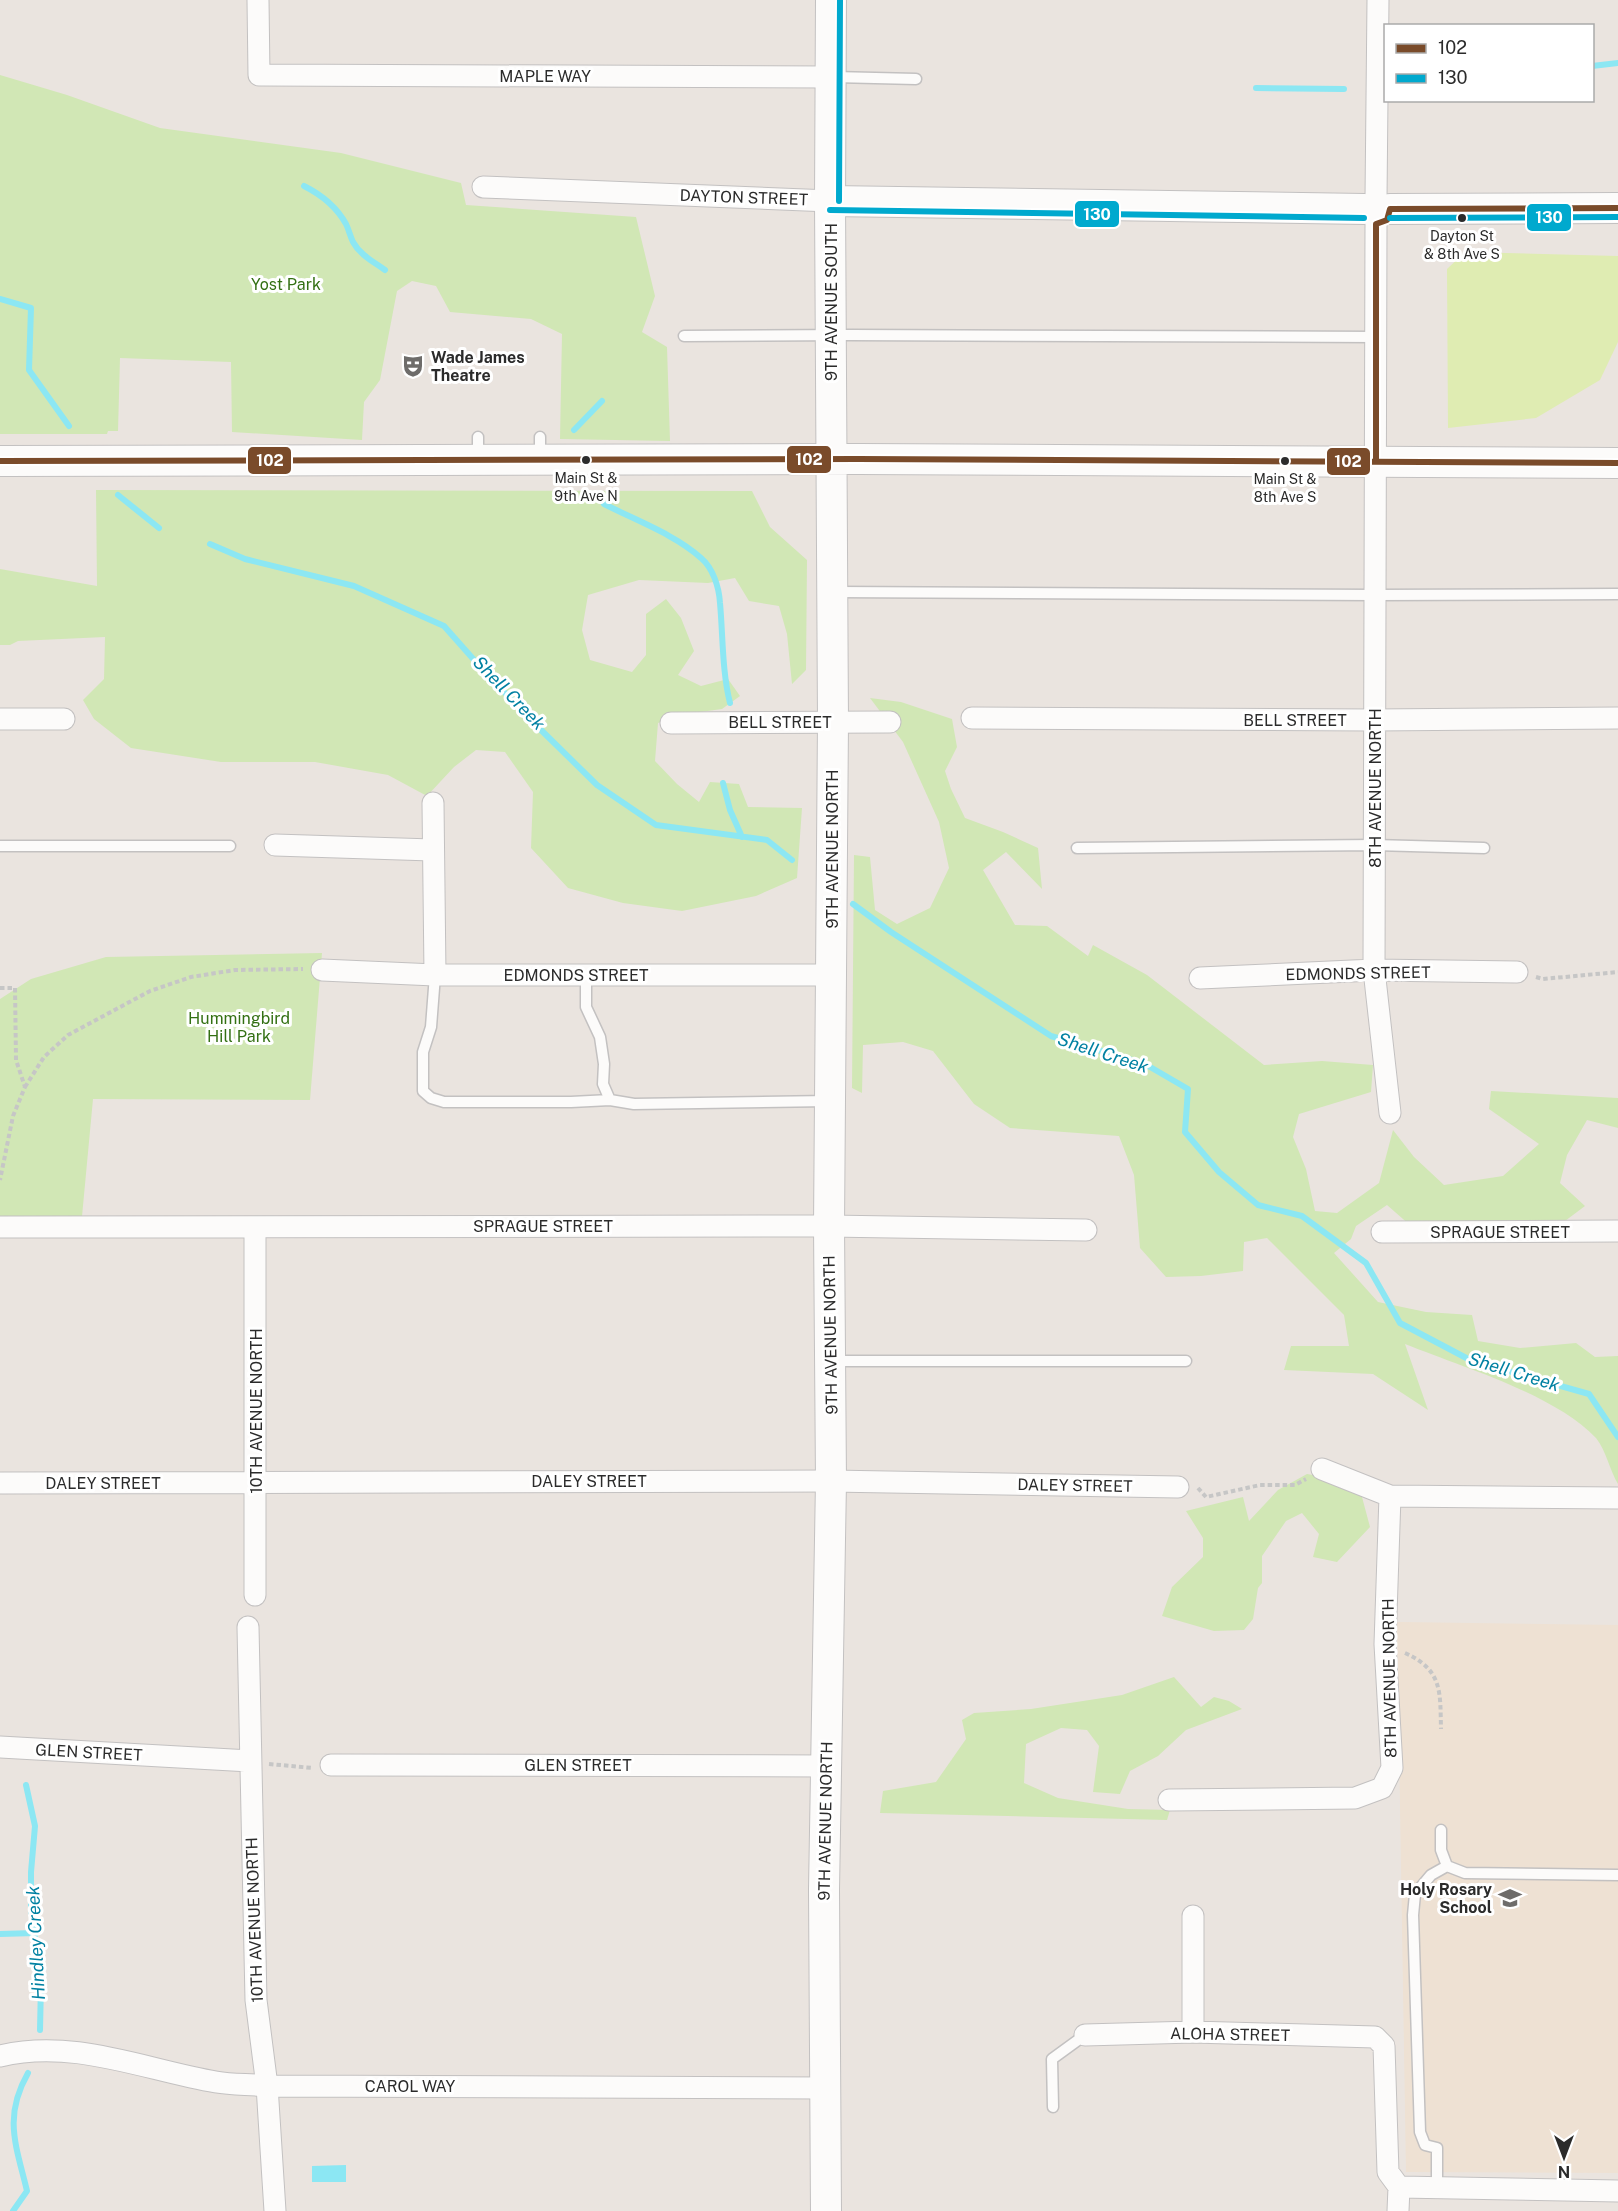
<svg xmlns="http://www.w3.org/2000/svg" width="1618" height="2211" font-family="'Public Sans',sans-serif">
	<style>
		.education { fill: #eee1d3 }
		.green { fill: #d1e7b5 }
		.pitch { fill: #dfecb2 }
		.water { fill: #8ce7f3 }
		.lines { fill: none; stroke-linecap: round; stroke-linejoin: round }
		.stream { stroke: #8ce7f3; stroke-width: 6 }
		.lane-casing { stroke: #c3c1c1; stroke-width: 13 }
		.street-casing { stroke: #c3c1c1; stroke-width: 23 }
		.secondary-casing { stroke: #c3c1c1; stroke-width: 32 }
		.path { stroke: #c6c6c6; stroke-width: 4; stroke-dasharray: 4.5 3; stroke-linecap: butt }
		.lane { stroke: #fcfbfa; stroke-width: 10 }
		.street { stroke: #fcfbfa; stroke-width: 21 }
		.secondary { stroke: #fcfbfa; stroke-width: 30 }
		.bus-1-casing { stroke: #fff; stroke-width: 10 }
		.bus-2-casing { stroke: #fff; stroke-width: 10 }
		.bus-1 { stroke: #7a4b2a; stroke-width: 6 }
		.bus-2 { stroke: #00a9ce; stroke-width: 6 }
		.bus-dot { fill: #2b2b2b; stroke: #fff; stroke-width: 2 }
		.labels { text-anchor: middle; stroke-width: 6; stroke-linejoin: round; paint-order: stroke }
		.bus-label { font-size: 14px; fill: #2b2b2b; stroke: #fff }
		.street-label { font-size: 16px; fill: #2b2b2b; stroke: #fff }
		.park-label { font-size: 16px; fill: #337013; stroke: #fff }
		.poi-label { font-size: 16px; font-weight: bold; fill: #2b2b2b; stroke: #fff; text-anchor: start }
		.water-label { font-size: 18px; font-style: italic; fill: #0181a2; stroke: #fff }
		.line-badge { stroke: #fff; stroke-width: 2 }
		.badge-label { font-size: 16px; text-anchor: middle; font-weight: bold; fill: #fff }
	</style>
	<rect width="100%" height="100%" fill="#eae4df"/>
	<path class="education" d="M1397,1622l221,3v548l-212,-1z"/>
	<path class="green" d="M0,75l67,20 93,33 181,25 120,30 5,22 170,12 19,79 -13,36 25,15 3,94 -110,-2 2,-105 -31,-15 -81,-7 -14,-26 -24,-5 -15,10 -17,89 -16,22 -2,38 -130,-8 -1,-70 -111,-4 -2,73h-10l-1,3h-107z
		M96,490l656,1 18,36 37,33 -1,110 -14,14 -5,-50 -8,-28 -30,-5 -14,-23 -27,5 -69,-3 -51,15 -6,35 8,30 42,12 14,-17v-41l20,-15 15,19 13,33 -16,24 23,11 27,-7 12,17 -18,13 -36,5 -28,9 -3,38 22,23 22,18 11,-20 29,2 9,23 54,1 -5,70 -41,18 -74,15 -59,-8 -55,-15 -37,-40 2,-56 -28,-40 -29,-2 -22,17 -27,29 -39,-21 -73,-13h-94l-90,-14 -37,-29 -11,-19 21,-21 1,-42 -87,4 -8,4h-10v-76l97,17z
		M870,698l31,4 51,17 5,28 -12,24 6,18 14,29 38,14 35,16 4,41 -36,-37 -23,18 32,55 32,1 41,30 5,-11 54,30 117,90 58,-4 51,4 -2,27 -72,22 -6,23 13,32 9,42 22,2 42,-30 14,-53 21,27 30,28 59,-9 36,-32 -50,-35 2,-18 127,7v30l-31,-8 -20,35 -7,28 25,23 -24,18 -150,2 -24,-21 -31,21 -5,13 -17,14 44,49 48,10 46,3 6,26 42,7 56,-5 19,14 23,-1v128c-8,-13 -12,-34 -22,-46 -42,-44 -134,-71 -191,-94l23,66 -55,-36 -89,-4 7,-24h58l-5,-31 -77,-77 -23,4 -1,29 -42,5 -35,1 -26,-29 -6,-73 -15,-39 -109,-8 -36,-24 -41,-53 -30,-9 -40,3 -1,48 -10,-5 2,-233 16,2 5,53 22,14 33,-16 19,-40 -10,-46 -36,-80z
		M322,953l-12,147 -217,-1 -12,128h-81v-228l31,-20 75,-22z
		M1307,1474l31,5 24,18 8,30 -33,35 -24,-5 6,-23 -17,-21 -16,8 -24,35v27l-4,5 -5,31 -9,11 -30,1 -52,-15 10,-29 31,-30v-19l-17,-27 57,-14 6,24 29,-31z
		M1174,1677l27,30 13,-10 15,4 13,8 -56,21 -28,26 -28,15 -10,23 -27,-2 6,-46 -12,-16 -26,-2 -35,16 -2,39 34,15 70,11 42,1 -3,10 -287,-7 3,-22 53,-9 30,-43 -4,-19 12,-7 57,-4 91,-14z"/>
	<path class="pitch" d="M1465,252l153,4v86l-18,38 -64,38 -88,10 -1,-159z"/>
	<path class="water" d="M346,2165v17h-34v-16z"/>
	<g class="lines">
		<path class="stream" d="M1592,66l26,-3
			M1256,88l88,1
			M304,186c18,9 32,20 42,38 3,6 4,12 7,18 7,13 21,20 32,28
			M0,299l31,9 -2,62 40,56
			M574,430l28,-29
			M118,495l41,33
			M604,504c31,16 72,31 97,54 12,10 18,29 19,45 3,33 2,68 10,100
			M210,544l35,15 109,27 90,40 39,44 56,58 58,57 59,40 111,15 25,20
			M723,783l7,27 12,27
			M853,904l38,28 160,104 94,28 43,25 -3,43 34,40 39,33 44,11 64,47 34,60 72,38 117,33 29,43
			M26,1785l9,41 -4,46v37l10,75 -1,46
			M0,1934l36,-1
			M13,2211l14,-20c-11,-46 -24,-74 1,-118"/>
		<g class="lane-casing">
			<path id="lane" d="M834,77l82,2
				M684,336l167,-1 525,2
				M540,457v-20
				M478,458v-21
				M836,592l539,3 243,-1
				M0,846h230
				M1077,848l297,-3 110,3
				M435,975l-4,52 -8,25v39l8,7 13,4h127l39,-2 24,4 195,-3
				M586,975v32l14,30 4,27 -1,20 7,16
				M831,1361h355
				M1441,1830v20l6,16 18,7 153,2
				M1053,2107l-1,-48 33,-24
				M1437,2188v-40l-12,-3 -5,-13 -7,-217 2,-21 16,-19 16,-9"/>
		</g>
		<g class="street-casing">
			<path id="street" d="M258,0l1,75 571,2
				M483,187l347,14
				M1376,198l2,-198
				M1376,224l-2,746 16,143
				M972,718l402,2 244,-2
				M0,719h64
				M671,723l219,-1
				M433,803l2,172
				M275,845l157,5
				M322,970l113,5h396
				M1200,978l174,-8 143,2
				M0,1227l829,-1 257,4
				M1382,1232l236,-1
				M1322,1469l68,27 228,2
				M0,1483l831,-2 347,6
				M255,1595v-368
				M248,1627l8,373 11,86 8,125
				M0,1747l250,14
				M331,1765l495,1
				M1169,1800l186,-2 27,-10 10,-20 -7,-124 5,-148
				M1193,1916v116
				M1085,2035l108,-3 182,5 9,9 4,126 11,15
				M0,2056c73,-18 145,14 216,26 17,3 34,2 51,4l558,2
				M1399,2187l219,4
				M1398,2211l1,-24"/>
		</g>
		<g class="secondary-casing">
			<path id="secondary" d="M830,201l534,8
				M1390,209l228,-1
				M0,461l858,-2 760,4
				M826,2211l-2,-321 7,-409 -2,-255 4,-504 -3,-521 1,-201"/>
		</g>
		<path class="path" d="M1536,977l7,2 75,-7
			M0,988h15l1,72 9,27 -12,29 -13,64
			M25,1087l19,-30 24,-22 82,-44 41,-14 44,-7 68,-1
			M1198,1488l8,9 54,-12h35l11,-6
			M1405,1653c38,17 35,39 36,76
			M269,1764l44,4"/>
		<use href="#lane" class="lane"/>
		<use href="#street" class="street"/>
		<use href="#secondary" class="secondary"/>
		<g class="bus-1-casing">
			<path id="bus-1" d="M0,461l858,-2 760,4
				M1376,462v-238l11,-4 3,-11 228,-1"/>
		</g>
		<g class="bus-2-casing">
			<path id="bus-2" d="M839,201l1,-201
				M830,210l534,8
				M1390,218l228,-1"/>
		</g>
		<use href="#bus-1" class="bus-1"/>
		<use href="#bus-2" class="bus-2"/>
	</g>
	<defs>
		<g id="theatre-bare" transform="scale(1.8)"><path d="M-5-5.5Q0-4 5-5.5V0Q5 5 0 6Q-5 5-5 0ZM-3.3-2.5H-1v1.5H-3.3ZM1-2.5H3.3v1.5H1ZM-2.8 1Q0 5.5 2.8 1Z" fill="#6e6c6a" stroke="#fff" stroke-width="2.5" paint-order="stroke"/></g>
		<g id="school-bare" transform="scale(1.8)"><path d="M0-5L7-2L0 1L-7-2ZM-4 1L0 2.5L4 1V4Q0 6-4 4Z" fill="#6e6c6a" stroke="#fff" stroke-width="2.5" paint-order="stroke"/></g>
	</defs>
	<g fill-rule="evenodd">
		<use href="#theatre-bare" x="413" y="366"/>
		<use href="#school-bare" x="1510" y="1898"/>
	</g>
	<g class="bus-dot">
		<circle cx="1462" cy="218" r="5"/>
		<circle cx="586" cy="460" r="5"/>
		<circle cx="1285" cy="461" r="5"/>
	</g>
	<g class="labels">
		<g class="bus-label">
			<text x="1462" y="241">Dayton St<tspan x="1462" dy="18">&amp; 8th Ave S</tspan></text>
			<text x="586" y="483">Main St &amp;<tspan x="586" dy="18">9th Ave N</tspan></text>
			<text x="1285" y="484">Main St &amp;<tspan x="1285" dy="18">8th Ave S</tspan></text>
		</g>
		<g class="street-label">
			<text x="545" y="82">MAPLE WAY</text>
			<text transform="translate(744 197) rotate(2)" y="6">DAYTON STREET</text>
			<text transform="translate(831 302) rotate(-90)" y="6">9TH AVENUE SOUTH</text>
			<text x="1295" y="726">BELL STREET</text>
			<text x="780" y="728">BELL STREET</text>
			<text transform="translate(1375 788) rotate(-90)" y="6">8TH AVENUE NORTH</text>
			<text transform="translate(832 849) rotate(-90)" y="6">9TH AVENUE NORTH</text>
			<text transform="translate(1358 973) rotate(-1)" y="6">EDMONDS STREET</text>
			<text x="576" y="981">EDMONDS STREET</text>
			<text x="543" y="1232">SPRAGUE STREET</text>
			<text x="1500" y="1238">SPRAGUE STREET</text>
			<text transform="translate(830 1335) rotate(-91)" y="6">9TH AVENUE NORTH</text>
			<text transform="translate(256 1411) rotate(-90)" y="6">10TH AVENUE NORTH</text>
			<text x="589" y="1487">DALEY STREET</text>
			<text x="103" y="1489">DALEY STREET</text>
			<text transform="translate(1075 1485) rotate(1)" y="6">DALEY STREET</text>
			<text transform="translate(1389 1678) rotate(-91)" y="6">8TH AVENUE NORTH</text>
			<text transform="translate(89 1752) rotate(3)" y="6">GLEN STREET</text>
			<text x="578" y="1771">GLEN STREET</text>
			<text transform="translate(825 1821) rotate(-89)" y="6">9TH AVENUE NORTH</text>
			<text transform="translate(254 1920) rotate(-92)" y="6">10TH AVENUE NORTH</text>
			<text transform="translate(1230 2034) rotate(1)" y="6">ALOHA STREET</text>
			<text x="410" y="2092">CAROL WAY</text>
		</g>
		<g class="park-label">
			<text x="286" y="290">Yost Park</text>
			<text x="239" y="1024">Hummingbird<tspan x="239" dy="18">Hill Park</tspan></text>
		</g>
		<g class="poi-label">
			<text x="431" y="363">Wade James<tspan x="431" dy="18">Theatre</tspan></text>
			<text x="1492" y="1895" text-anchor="end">Holy Rosary<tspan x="1492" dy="18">School</tspan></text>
		</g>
		<g class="water-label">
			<text transform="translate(509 693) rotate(46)" y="6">Shell Creek</text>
			<text transform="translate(1103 1053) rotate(18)" y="6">Shell Creek</text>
			<text transform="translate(1514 1372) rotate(17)" y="6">Shell Creek</text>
			<text transform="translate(36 1943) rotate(-93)" y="6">Hindley Creek</text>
		</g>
	</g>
	<g class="line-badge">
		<rect x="1074" y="200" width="46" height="28" rx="6" fill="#00a9ce"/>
		<rect x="1526" y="203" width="46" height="29" rx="6" fill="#00a9ce"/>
		<rect x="786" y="445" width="46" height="29" rx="6" fill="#7a4b2a"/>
		<rect x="247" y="446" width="45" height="29" rx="6" fill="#7a4b2a"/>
		<rect x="1326" y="447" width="45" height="29" rx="6" fill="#7a4b2a"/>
	</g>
	<g class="badge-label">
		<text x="1097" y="220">130</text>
		<text x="1549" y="223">130</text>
		<text x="809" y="465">102</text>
		<text x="270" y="466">102</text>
		<text x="1348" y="467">102</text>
	</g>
	<rect x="1384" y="24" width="210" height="78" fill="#ffffff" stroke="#aaaaaa" stroke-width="1.5"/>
	<rect x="1396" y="44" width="30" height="9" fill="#7a4b2a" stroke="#aaaaaa" stroke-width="1.5"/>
	<text x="1438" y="54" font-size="18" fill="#2b2b2b">102</text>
	<rect x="1396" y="74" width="30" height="9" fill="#00a9ce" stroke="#aaaaaa" stroke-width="1.5"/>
	<text x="1438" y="84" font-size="18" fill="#2b2b2b">130</text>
	<g transform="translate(1564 2157) rotate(180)" stroke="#ffffff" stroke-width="4.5" paint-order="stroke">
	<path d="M0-4.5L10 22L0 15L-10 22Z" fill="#2b2b2b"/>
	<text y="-9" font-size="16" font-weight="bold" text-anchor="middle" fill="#2b2b2b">N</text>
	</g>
</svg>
